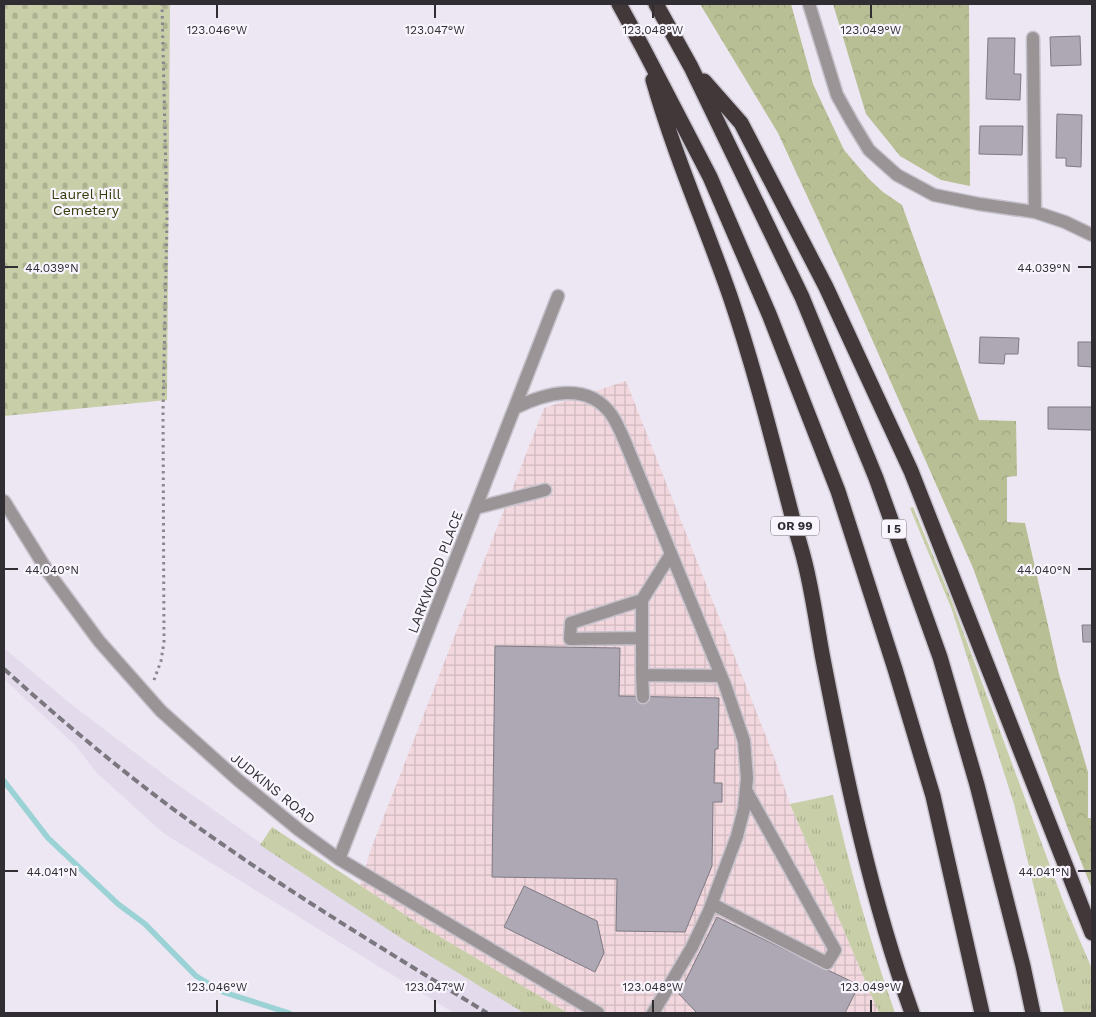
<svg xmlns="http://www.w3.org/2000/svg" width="1096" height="1017" font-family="'Work Sans',sans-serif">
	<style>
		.built { fill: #e3daec }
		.industrial { fill: url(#industrial-grid) }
		.grass { fill: url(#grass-tufts) }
		.forest { fill: url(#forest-crowns) }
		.cemetery { fill: url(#cemetery-stones) }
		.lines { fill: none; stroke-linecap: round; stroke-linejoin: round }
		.stream { stroke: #9ad2d5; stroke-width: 5.5 }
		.building { fill: #ada8b3; stroke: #7f7a84 }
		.minor-casing { stroke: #c6c2cc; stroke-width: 15 }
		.highway-casing { stroke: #c6c2cc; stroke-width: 18 }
		.path { stroke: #89868d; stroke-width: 3; stroke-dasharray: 2.5 4; stroke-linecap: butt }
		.minor { stroke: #9a9496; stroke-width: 12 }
		.highway { stroke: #42383a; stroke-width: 15 }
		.rail { stroke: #7a777e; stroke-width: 4; stroke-dasharray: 8 4; stroke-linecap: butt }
		.ticks { fill: none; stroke: #302e32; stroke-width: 2 }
		.labels { text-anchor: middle; stroke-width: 4.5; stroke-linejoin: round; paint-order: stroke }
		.shield { fill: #f9f5fe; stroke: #6c6a6f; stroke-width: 1 }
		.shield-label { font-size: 12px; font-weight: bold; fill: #302e32 }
		.park-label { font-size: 14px; fill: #363b07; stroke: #f9f5fe }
		.street-label { font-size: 14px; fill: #302e32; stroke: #f9f5fe }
		.ticks-label { font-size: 12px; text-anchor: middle; fill: #302e32; stroke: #f9f5fe; stroke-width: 4.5; stroke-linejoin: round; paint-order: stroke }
	</style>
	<defs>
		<pattern id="industrial-grid" width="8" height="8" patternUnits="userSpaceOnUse" patternTransform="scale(1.25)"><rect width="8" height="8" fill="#f2d8de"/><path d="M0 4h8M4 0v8" fill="none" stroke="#d0babf"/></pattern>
		<pattern id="grass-tufts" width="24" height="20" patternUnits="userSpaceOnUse" patternTransform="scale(1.25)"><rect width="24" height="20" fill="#c8cea8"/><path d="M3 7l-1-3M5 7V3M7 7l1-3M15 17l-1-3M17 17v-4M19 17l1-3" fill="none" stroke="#acb191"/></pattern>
		<pattern id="forest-crowns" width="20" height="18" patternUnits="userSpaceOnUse" patternTransform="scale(1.25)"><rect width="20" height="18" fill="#b9bf95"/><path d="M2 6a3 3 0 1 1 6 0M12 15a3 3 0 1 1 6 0" fill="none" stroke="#9fa481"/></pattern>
		<pattern id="cemetery-stones" width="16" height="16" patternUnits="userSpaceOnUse" patternTransform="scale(1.25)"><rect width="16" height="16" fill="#c8cea8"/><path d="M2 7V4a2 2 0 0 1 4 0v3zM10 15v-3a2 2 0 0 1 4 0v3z" fill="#acb191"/></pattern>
	</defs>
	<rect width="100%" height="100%" fill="#ece7f2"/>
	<path class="built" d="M4,648l63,53 104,79 111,78 243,155h-71l-291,-180 -67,-61 -20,-26 -72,-67z"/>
	<path class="industrial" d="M626,381l147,373 17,50 89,209h-311l-146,-87 -62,-41 11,-36 173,-441z"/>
	<path class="grass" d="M913,507l38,92 112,302 29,68v44h-28l-50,-209 -62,-194 -42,-102z
		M833,795c17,74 37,147 62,218h-16l-89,-209z
		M272,827l150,99 146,87h-44l-120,-73 -144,-95z"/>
	<path class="forest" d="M700,4h91l22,80 31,66 25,29 14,13 19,13 77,215 37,1 1,55 -10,1v45l18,1 34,151 29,98v46h4v71l-24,-60 -95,-261 -129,-292 -66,-143z
		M833,4h136l1,182 -29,-6 -41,-24 -34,-42z"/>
	<path class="cemetery" d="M4,4h166l-3,396 -163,16z"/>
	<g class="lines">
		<path class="stream" d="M4,781l44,57 70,66 27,20 51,52 27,16 66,21"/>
	</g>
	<path class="building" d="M1080,36l1,29 -30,1 -1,-29z
		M988,38h27l-1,36h7l-1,26 -34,-1z
		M1057,114l25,1 -1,52 -15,-1v-8h-10z
		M980,126h43l-1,29 -43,-1z
		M980,337l39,1 -1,16h-13l-1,10 -25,-1z
		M1078,342h14v25l-14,-1z
		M1048,407h44v23l-44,-1z
		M1082,625h10v17h-9z
		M495,646l125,2 -1,48 100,2 -1,51h-3l-1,34h8v19h-9l-1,64 -27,66 -69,-1 1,-52 -125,-2z
		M524,886l73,35 7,32 -9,19 -91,-45z
		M717,917l142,68 -14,28h-148l-18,-19z"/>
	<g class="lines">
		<g class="minor-casing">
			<path id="minor" d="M809,4l28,91 15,27 17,28 28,25 37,20 45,9 56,8 30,10 27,13
				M1033,38l2,174
				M515,408c30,-15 72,-27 96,6 7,10 12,23 17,35l97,236 19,56 3,37 -3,31 -7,27 -28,75 -17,36 -39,66
				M4,501l44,71 51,69 62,70 77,69 61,50 40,29 259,154
				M476,508l69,-18
				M671,554l-29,46v75l79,1
				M642,600l-71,23 -1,16 72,-1
				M642,675l1,22
				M339,859l219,-563
				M712,904l115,59 8,-13 -88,-158"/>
		</g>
		<g class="highway-casing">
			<path id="highway" d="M619,4l24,44 67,129 59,137 69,177 57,178 38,127 49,217
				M656,4l35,63 111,230 74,181 64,179 37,128 46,181 10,47
				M653,80c21,74 52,144 77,216 24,71 42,143 61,216 4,17 10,34 14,51 8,32 12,64 18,96 23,119 48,240 89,354
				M704,81l37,42 85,164 85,184 181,462"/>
		</g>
		<path class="path" d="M154,680l7,-19 3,-19 -1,-231 4,-192 -5,-215"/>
		<use href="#minor" class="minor"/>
		<use href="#highway" class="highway"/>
		<path class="rail" d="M4,669c69,62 141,122 218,175 86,60 176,114 265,169"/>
	</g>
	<path class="ticks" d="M217,5v13M435,5v13M653,5v13M871,5v13M5,267h13M1078,267h13M5,569h13M1078,569h13M5,871h13M1078,871h13M217,1000v12M435,1000v12M653,1000v12M871,1000v12"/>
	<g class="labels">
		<g class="shield">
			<rect x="771" y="516.5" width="48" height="19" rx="4"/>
			<rect x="881.5" y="519.5" width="25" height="19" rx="4"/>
		</g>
		<g class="shield-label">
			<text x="795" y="530">OR 99</text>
			<text x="894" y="533">I 5</text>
		</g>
		<g class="park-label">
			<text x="86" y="199">Laurel Hill<tspan x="86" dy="16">Cemetery</tspan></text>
		</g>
		<g class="street-label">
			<text transform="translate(435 572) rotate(-69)" y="5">LARKWOOD PLACE</text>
			<text transform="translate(273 788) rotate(39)" y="5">JUDKINS ROAD</text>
		</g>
	</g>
	<g class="ticks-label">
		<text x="217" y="34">123.046°W</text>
		<text x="435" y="34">123.047°W</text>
		<text x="653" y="34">123.048°W</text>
		<text x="871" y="34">123.049°W</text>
		<text x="1044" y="272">44.039°N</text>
		<text x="52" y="272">44.039°N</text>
		<text x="1044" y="574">44.040°N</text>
		<text x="52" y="574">44.040°N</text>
		<text x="1044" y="876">44.041°N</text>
		<text x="52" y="876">44.041°N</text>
		<text x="217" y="991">123.046°W</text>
		<text x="435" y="991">123.047°W</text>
		<text x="653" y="991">123.048°W</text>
		<text x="871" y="991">123.049°W</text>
	</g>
	<rect width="1096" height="1017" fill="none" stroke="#302e32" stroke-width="10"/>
</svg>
